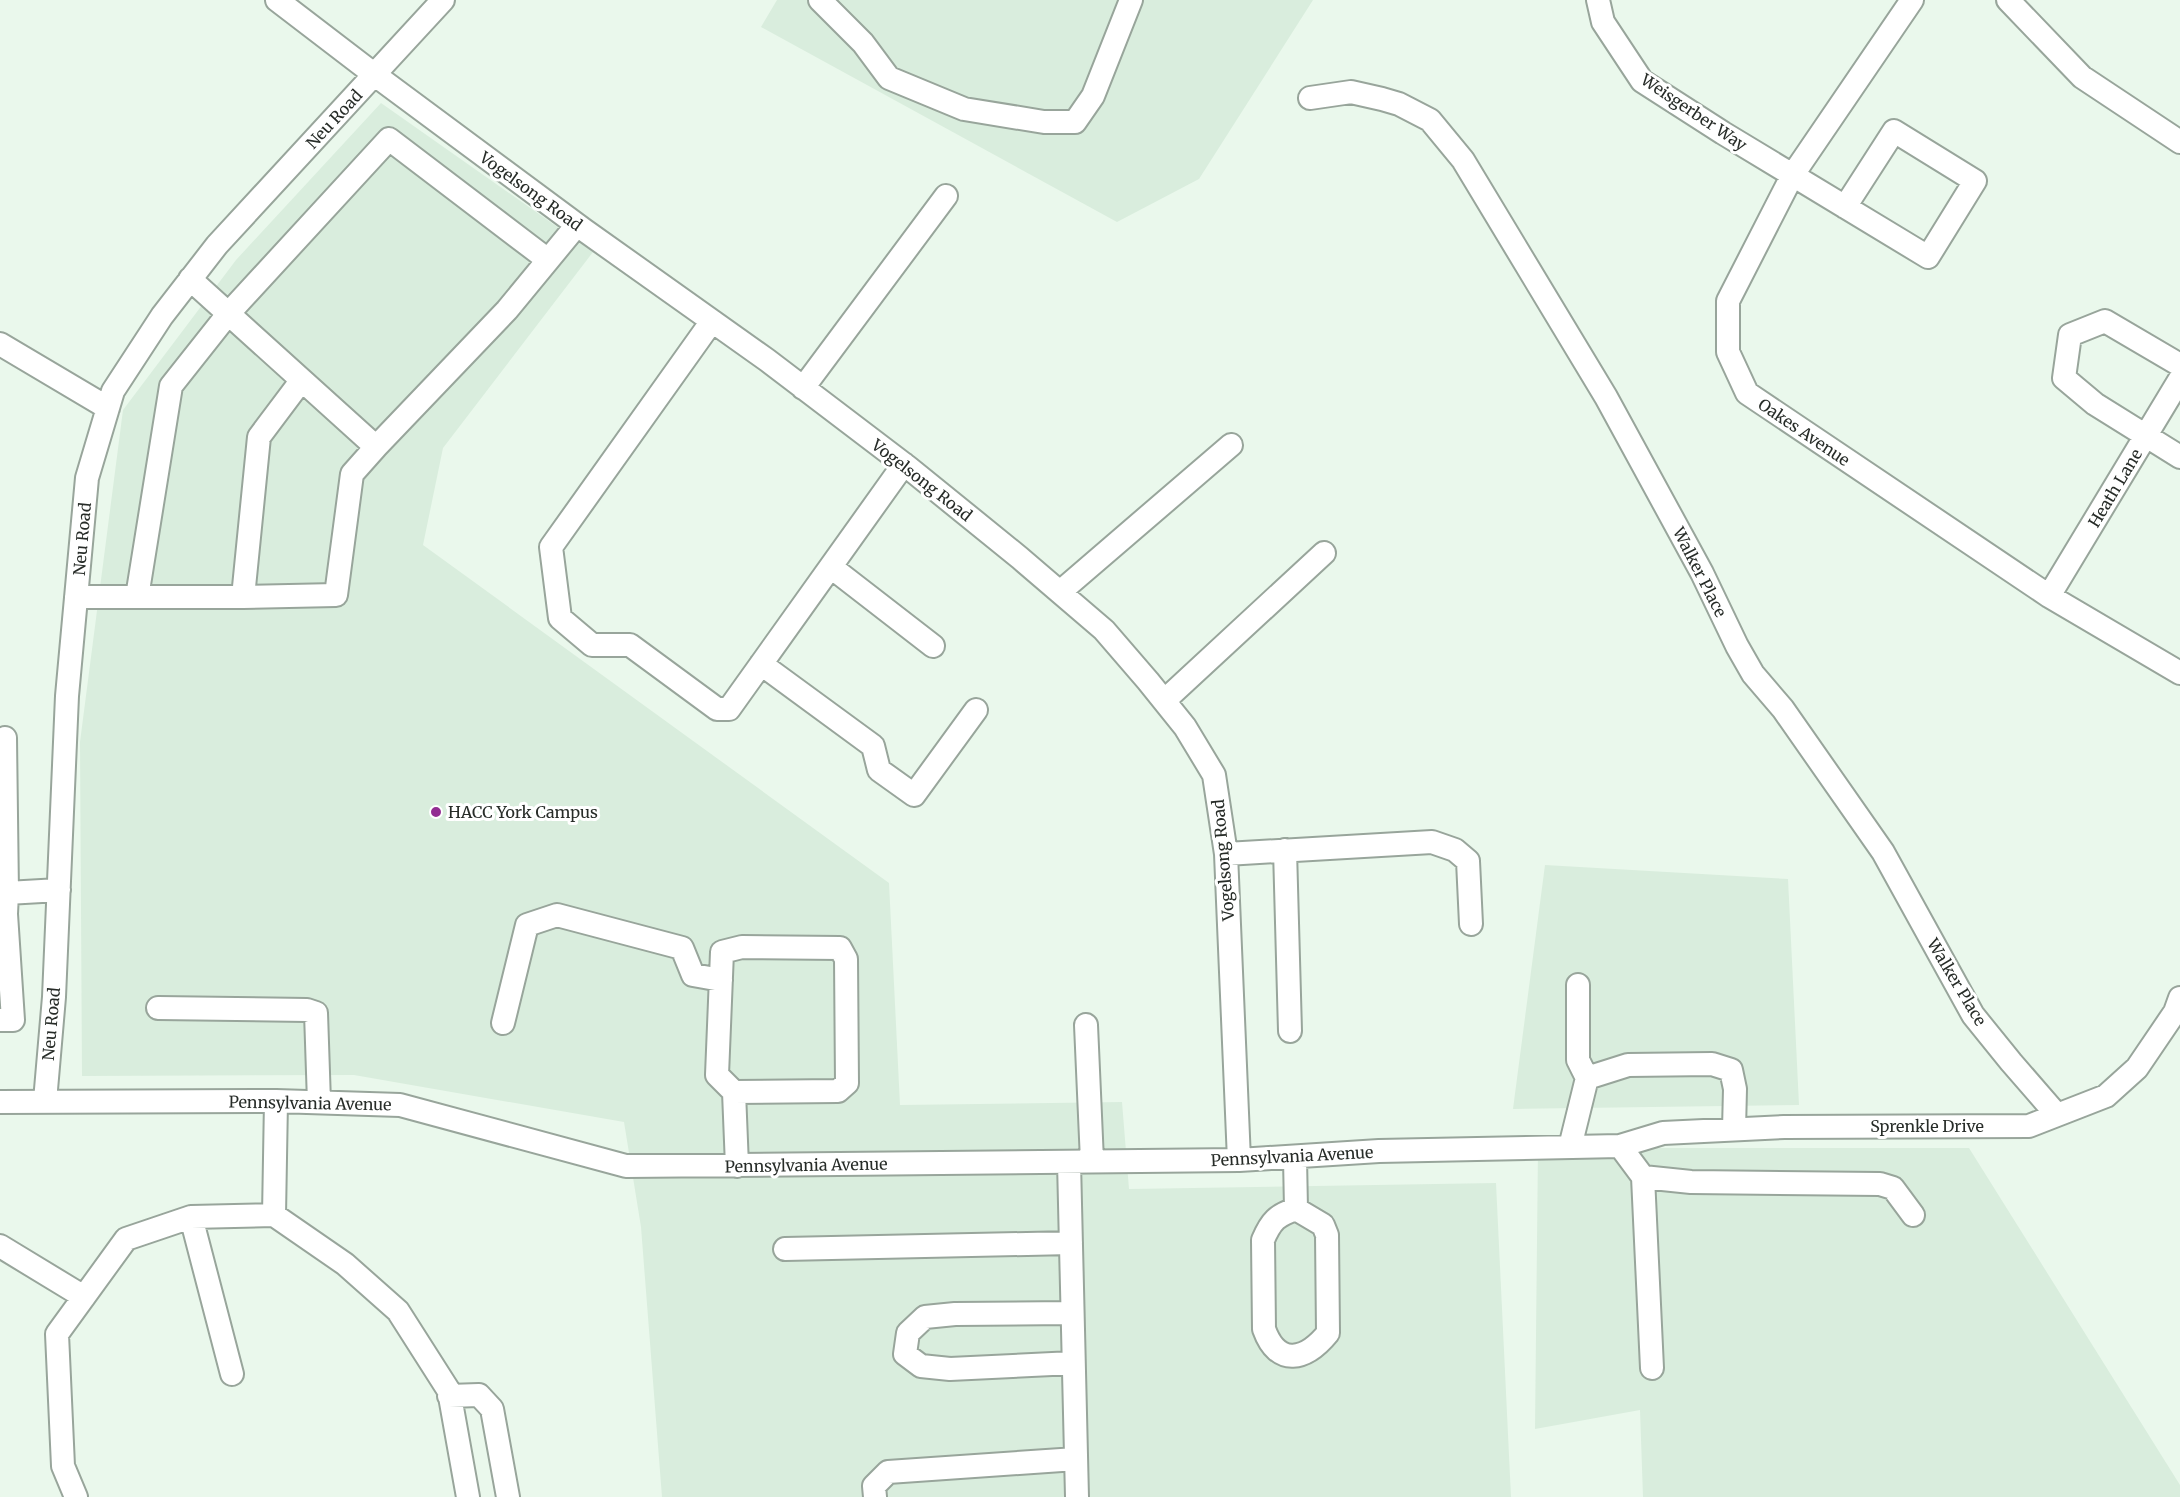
<svg xmlns="http://www.w3.org/2000/svg" width="2180" height="1497" font-family="Merriweather,serif">
	<style>
		.built { fill: #d9eddd }
		.lines { fill: none; stroke-linecap: round; stroke-linejoin: round }
		.minor-casing { stroke: #98a59b; stroke-width: 26 }
		.minor { stroke: #fff; stroke-width: 22 }
		.poi-dot { fill: #922c92; stroke: #fff; stroke-width: 2 }
		.labels { text-anchor: middle; stroke-width: 6; stroke-linejoin: round; paint-order: stroke }
		.street-label { font-size: 16px; fill: #272c28; stroke: #fff }
		.poi-label { font-size: 16px; fill: #272c28; stroke: #fff; text-anchor: start }
	</style>
	<rect width="100%" height="100%" fill="#eaf8ec"/>
	<path class="built" d="M777,0h536l-114,179 -82,43 -356,-195z
		M381,103l212,149 -150,196 -20,97 466,338 11,222 222,-3 7,87 367,-6 15,314h-849l-21,-270 -17,-105 -270,-47 -272,1 -2,-334 43,-332 113,-150z
		M1545,865l243,14 11,226 -286,4z
		M1538,1148h431l211,337v12h-537l-3,-87 -105,19z"/>
	<g class="lines">
		<g class="minor-casing">
			<path id="minor" d="M277,0l98,75 209,155 183,130 142,108 111,90 84,72 44,51 37,46 29,48 12,79 13,306
				M820,0l43,43 26,35 75,31 80,13h31l18,-26 38,-96
				M1598,0l5,22 39,59 81,52 205,124 47,-76 -81,-50 -49,76
				M1912,0l-120,176 -64,125v51l19,41 302,203 131,77
				M2008,0l74,77 98,65
				M1310,98l41,-6 31,7 17,5 31,16 33,40 143,237 96,176 35,73 16,28 30,35 100,143 90,163 38,47 46,53
				M190,279l186,168 131,-137 70,-85
				M712,321l-161,226 9,71 32,27h38l87,64h12l175,-245
				M0,344l108,64
				M2180,365l-75,-44 -35,14 -6,43 31,26 85,53
				M803,388l143,-192
				M831,567l102,79
				M1060,592l171,-147
				M2049,596l131,-217
				M76,597h167l93,-2 16,-121 24,-27
				M137,597l34,-211 57,-72 161,-175 159,121
				M243,597l16,-160 42,-56
				M761,664l112,82 6,24 35,25 62,-85
				M1164,701l160,-148
				M5,738l2,155
				M1285,850l5,181
				M1226,854l206,-12 23,8 13,11 3,63
				M1578,985v75l9,18
				M158,1008l149,2 9,3 3,89
				M0,1020h13l-7,-106 1,-21 52,-3
				M503,1023l24,-98 30,-10 125,33 11,27 28,5
				M1086,1025l6,136
				M734,1092l104,-1 9,-8 -1,-124 -6,-11 -98,-1 -20,5 -5,123 17,17 3,74
				M45,1101l9,-104 13,-301 20,-218 26,-87 49,-75 55,-71 226,-245
				M0,1102l276,-1 124,4 226,61 613,-6 140,-9 241,-5 43,-13 121,-6 245,-1 77,-30 31,-28 38,-56 5,-14
				M1620,1146l23,31 48,5 189,2 13,4 20,27
				M1570,1147l17,-69 41,-13 84,-1 19,6 4,19 -1,40
				M1295,1158l1,51 27,16 4,10 1,98c-22,27 -50,35 -64,-4l-1,-89c8,-19 14,-25 33,-31
				M1069,1162l8,335
				M1643,1177l9,191
				M274,1215l2,-114
				M191,1217l41,157
				M0,1246l84,51
				M785,1249l286,-6
				M1072,1313l-117,1 -30,3 -17,16 -3,21 16,12 29,3 123,-6
				M449,1396l30,-1 13,14 16,88
				M76,1497l-13,-31 -6,-132 69,-95 65,-22 83,-2 71,49 53,47 51,80 19,106
				M875,1497l-1,-11 14,-14 188,-13"/>
		</g>
		<use href="#minor" class="minor"/>
	</g>
	<circle class="poi-dot" cx="436" cy="812" r="6"/>
	<g class="labels">
		<g class="street-label">
			<text transform="translate(1694 112) rotate(34)" y="6">Weisgerber Way</text>
			<text transform="translate(334 119) rotate(-47)" y="6">Neu Road</text>
			<text transform="translate(531 191) rotate(36)" y="6">Vogelsong Road</text>
			<text transform="translate(1804 432) rotate(34)" y="6">Oakes Avenue</text>
			<text transform="translate(922 480) rotate(38)" y="6">Vogelsong Road</text>
			<text transform="translate(2115 488) rotate(-59)" y="6">Heath Lane</text>
			<text transform="translate(82 539) rotate(-85)" y="6">Neu Road</text>
			<text transform="translate(1700 572) rotate(63)" y="6">Walker Place</text>
			<text transform="translate(1223 860) rotate(-95)" y="6">Vogelsong Road</text>
			<text transform="translate(1957 982) rotate(59)" y="6">Walker Place</text>
			<text transform="translate(51 1024) rotate(-85)" y="6">Neu Road</text>
			<text transform="translate(310 1103) rotate(1)" y="6">Pennsylvania Avenue</text>
			<text x="1927" y="1132">Sprenkle Drive</text>
			<text transform="translate(1292 1156) rotate(-3)" y="6">Pennsylvania Avenue</text>
			<text transform="translate(806 1165) rotate(-1)" y="6">Pennsylvania Avenue</text>
		</g>
		<g class="poi-label">
			<text x="448" y="818">HACC York Campus</text>
		</g>
	</g>
</svg>
